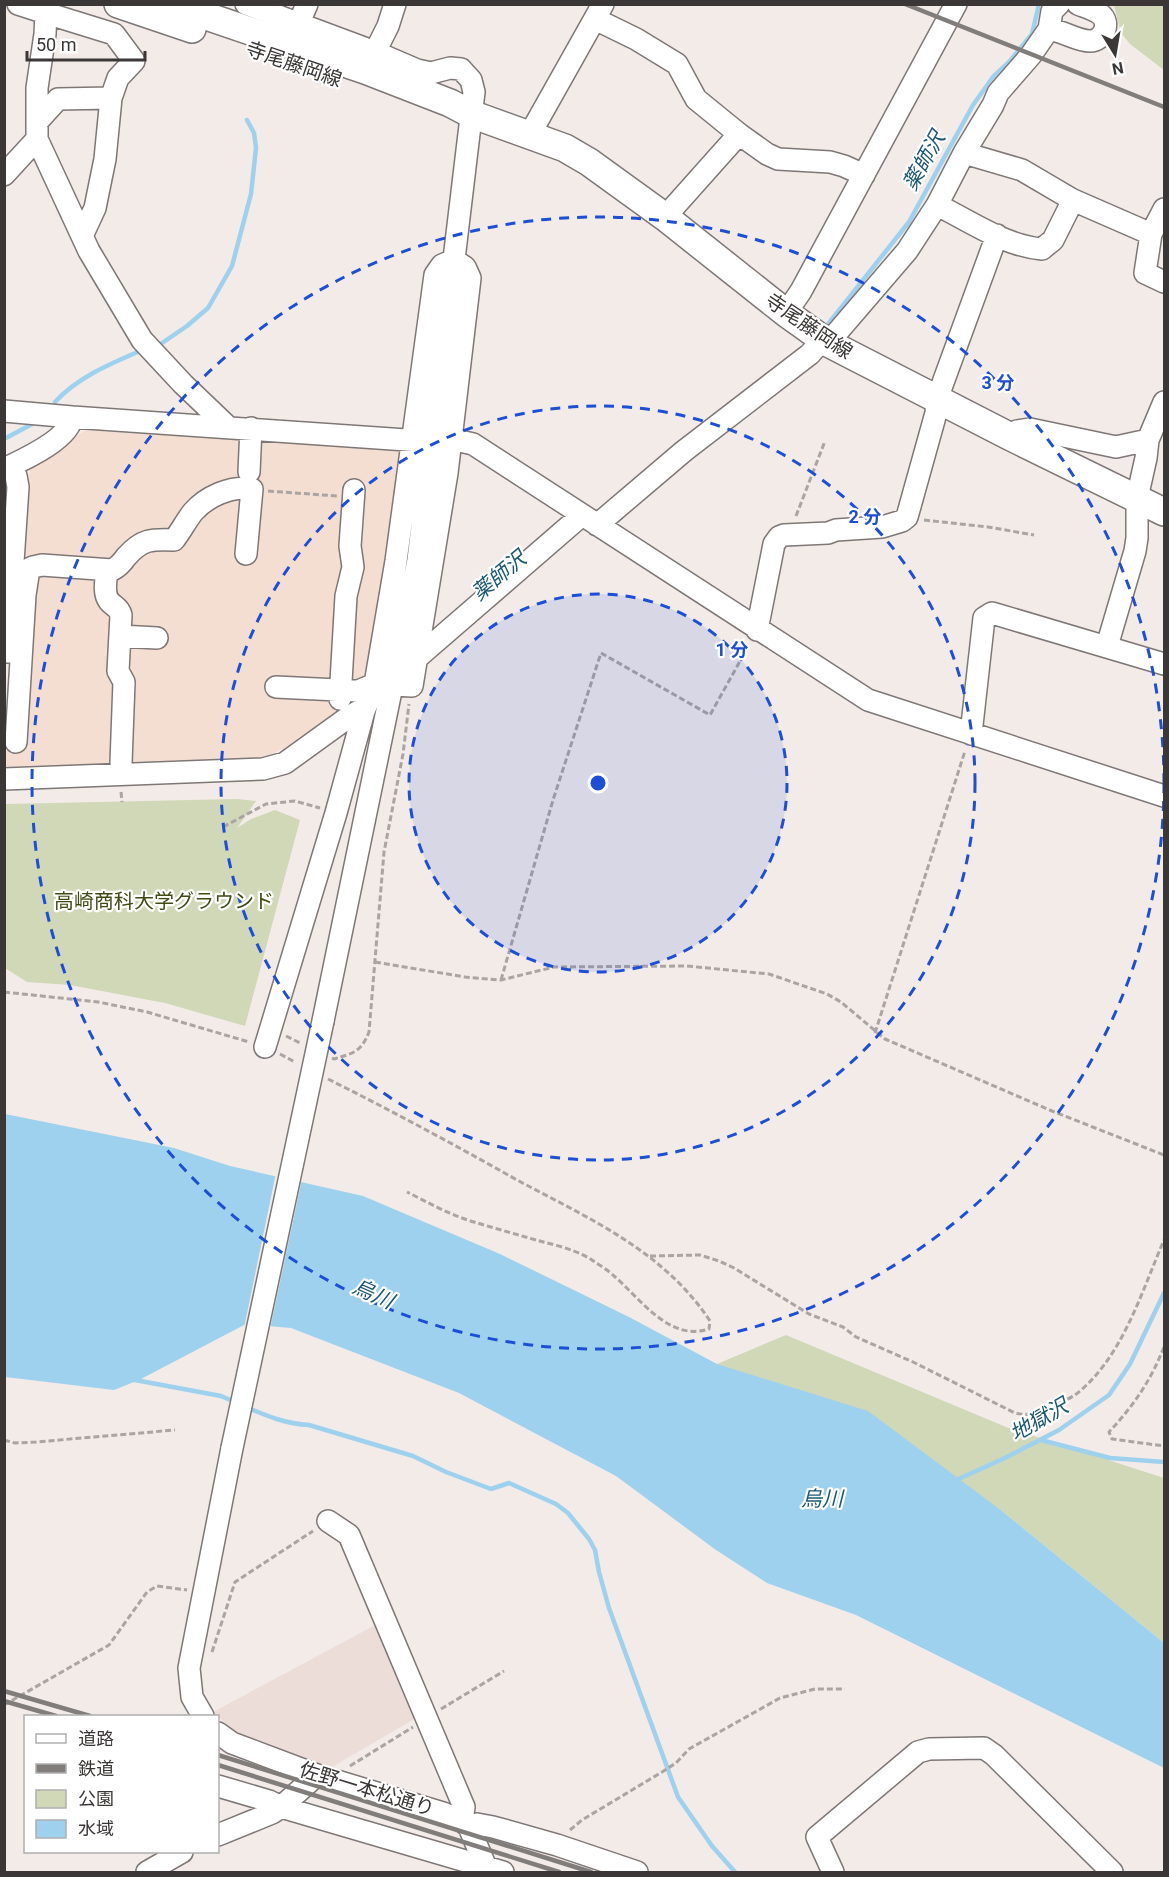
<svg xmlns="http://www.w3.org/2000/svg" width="1169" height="1877" font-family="Roboto,'Noto Sans JP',sans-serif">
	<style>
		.built { fill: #edddd8 }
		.education { fill: #f4ded2 }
		.green { fill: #d1d8b8 }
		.water { fill: #9ed1ee }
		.pier { fill: #f2ebe8 }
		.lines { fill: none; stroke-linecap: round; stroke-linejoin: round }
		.stream { stroke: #9ed1ee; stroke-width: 4.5 }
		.minor-casing { stroke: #7e7775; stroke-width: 24 }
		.major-casing { stroke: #7e7775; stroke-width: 30 }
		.path { stroke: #aaa4a2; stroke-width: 3; stroke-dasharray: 6 3; stroke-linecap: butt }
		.minor { stroke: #fff; stroke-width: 21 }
		.major { stroke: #fff; stroke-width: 27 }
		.rail { stroke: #817d7b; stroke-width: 4.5 }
		.minor-bridge-casing { stroke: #7e7775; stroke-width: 24; stroke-linecap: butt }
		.minor-bridge { stroke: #fff; stroke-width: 21 }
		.ring { fill: none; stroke: #1d4ed8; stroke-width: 3; stroke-dasharray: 10 8 }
		.labels { text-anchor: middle; stroke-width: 4.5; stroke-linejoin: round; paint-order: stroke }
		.street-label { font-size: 20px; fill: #3a3736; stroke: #fff }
		.park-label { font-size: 20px; fill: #434b15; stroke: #fff }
		.water-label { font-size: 21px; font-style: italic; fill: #1b5875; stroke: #fff }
		.centre { fill: #1d4ed8; stroke: #fff; stroke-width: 3 }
		.ring-label { font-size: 18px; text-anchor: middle; font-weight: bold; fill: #1d4ed8; stroke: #fff; stroke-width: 4.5; stroke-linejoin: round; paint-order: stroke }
	</style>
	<rect width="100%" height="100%" fill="#f2ebe8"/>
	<path class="built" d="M381,1622l35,96 -84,49 -42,-13 -56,-23 -21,-19z"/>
	<path class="education" d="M86,430l316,20 -18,168 -29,82 4,6 -73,50 -5,-7 -13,7 -17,2 -246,9 16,-213 9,-87z"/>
	<path class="green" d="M1114,5h50v65l-34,-26 -9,-11z
		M237,799l19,2 -19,27 14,-9 24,-9 25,10 -55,206 -80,-23 -95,-18 -43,-3 -22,-14v-164z
		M786,1335l220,92 158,51v165l-162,-132 -285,-147z"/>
	<path class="water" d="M5,1114l169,34 56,18 133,30 137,58 129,63 88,47 151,47 134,100 162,132v125l-308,-153 -89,-32 -51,-33 -100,-74 -157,-83 -168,-65 -45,-4 -107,56 -25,10 -109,-13z"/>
	<path class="pier" d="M276,1173l26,6 -32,150 -23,-2 -3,1z"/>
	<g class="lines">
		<path class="stream" d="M825,328l84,-106 64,-117 20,-28 17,-16 22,-27 7,-30
			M162,343l25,-17 21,-18 24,-42 19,-72 5,-46 -2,-15 -7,-13
			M55,402c23,-25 55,-38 85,-51
			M4,439l32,-17
			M135,1380l86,16 14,6
			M246,1407c21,9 40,17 63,18l104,31 33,16 45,17 18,-6 47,21 12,9 21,26 6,11 4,22 10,36 69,189 34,49 23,26
			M1041,1440l69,18 54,4
			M954,1481l51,-23 54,-28 50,-35 21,-31 34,-71"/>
		<g class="minor-casing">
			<path id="minor" d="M18,4l28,9 -1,21 -8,54v51l52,112 53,89 41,44 45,43
				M246,4l129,48 42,18 14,3 19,-5 11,1 10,11 3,12 -56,468 -95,461
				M46,13l68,21 20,27 -16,17 -7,20 -6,61 -10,49 -13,28
				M595,19l41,20 41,25 19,35 43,35 28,20 11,5 52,3 14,4 20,9
				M299,23l8,-19
				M1049,29c14,2 28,12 41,12 13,0 22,-18 10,-27 -5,-4 -15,-7 -22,-10
				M375,52l13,-26 7,-22
				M38,121l20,-22 53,-1
				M530,134l73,-130
				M964,153l58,17 51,30 78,34
				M4,175l33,-36
				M937,205c33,16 68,41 105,44l11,-9 20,-40
				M1164,209l-13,25 -6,39 19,9
				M665,217l74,-83
				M786,313l15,-22 155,-287
				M828,343l79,-92 30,-46 27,-52 29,-48 5,-12 33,-38 18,-26 3,-18 7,-7
				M4,411l68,6 349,24 30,-2 22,5 395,256 296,96
				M1009,436l8,-5 13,-2 86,18 32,-7
				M4,469c19,-9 66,-30 68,-52
				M249,472l2,-44
				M597,525l87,-74 126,-97 13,-15
				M107,571c-1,9 -4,22 2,30 5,6 10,6 12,14l-3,56 6,11 -3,81
				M757,630l17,-86 5,-7 5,-2 44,-2 8,-3 46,-3 20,-6 5,-4 29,-104 1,-14 60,-164
				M120,636l37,2
				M1107,646l28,-95 2,-13v-40l9,-40 2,-18 16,-38
				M7,652l11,-165 -2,-11 -5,-10
				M418,657l164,-142
				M340,699l6,-103 7,-29 -3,-21 4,-56
				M971,734l13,-116 8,-5 172,51
				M16,742l9,-147 4,-26 4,-2 9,-2 70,5c6,-3 10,-7 14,-13 16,-18 25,-18 48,-17 7,-9 12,-19 19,-28 13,-15 38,-27 59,-23l-6,65
				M4,779l259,-10 22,-6 65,-47 7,-4 7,-1
				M265,1047l71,-234 28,-102 11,-27 21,-123 39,-286 7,-10 12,-5 11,7 5,11 -23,195 -35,213 -37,-2 -17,7 -82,-4
				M328,1521l21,14 115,272 -2,14
				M203,1716l-11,-19 -3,-29 43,-220
				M218,1733l14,10 85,32 126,38 19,8 7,6 19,45
				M218,1786l51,15 12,6 222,65
				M469,1827l8,-3 16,3 64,18 80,27
				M218,1835l54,-22 9,-6 36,-32
				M147,1872l35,-20
				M833,1872l-16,-35 101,-85 11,-3 55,-1 10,7 118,117"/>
		</g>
		<g class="major-casing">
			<path id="major" d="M118,4l74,25
				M171,4l194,66 85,33 21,11 94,34 24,14 76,55 121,96 42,30 181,93 155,76"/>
		</g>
		<path class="path" d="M268,491l69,5
			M796,516l29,-75
			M924,520l64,7 46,8
			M121,792l1,10
			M223,827l43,-23 29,-3 25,7
			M375,962l90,15 36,3 53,-13 133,-1 82,8 58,20 14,8 44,37 167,72 112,44
			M501,980l52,-180 48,-147 109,62 39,-70
			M4,992l94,10 49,10 102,30
			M875,1033l90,-282
			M286,1036l16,8
			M280,1054l15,8
			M332,1058l2,1c20,-6 27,-7 35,-27l15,-180 19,-98 6,-50
			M328,1079c64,32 127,66 189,101 71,38 147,71 193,141l-1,8c-40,13 -68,-30 -95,-53 -6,-6 -15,-11 -22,-16 -17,-11 -38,-15 -56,-20 -21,-6 -42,-12 -62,-18 -24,-7 -45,-19 -67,-30
			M650,1256l50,-1 19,6 15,7 75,46 34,13 13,10 57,25 102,51c15,4 26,-1 39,-8 7,-3 15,-6 21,-10 47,-36 66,-102 89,-155
			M1164,1347c-14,35 -30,58 -55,85l3,7 52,7
			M4,1440l11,3 21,-1 139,-12
			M212,1652l23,-70 78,-51
			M4,1705l105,-60 38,-53 10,-6 30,4
			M441,1709l63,-38
			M350,1766l63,-39
			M570,1830l12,-10 80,-48 14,-9 13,-14 91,-51 35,-9h30"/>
		<use href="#minor" class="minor"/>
		<use href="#major" class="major"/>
		<path class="rail" d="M905,4l259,103
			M4,1691l86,25
			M4,1701l52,15
			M218,1755l373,117
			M218,1765l341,107"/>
		<g class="minor-bridge-casing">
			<path id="minor-bridge" d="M232,1448l91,-427"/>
		</g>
		<use href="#minor-bridge" class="minor-bridge"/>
	</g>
	<circle cx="598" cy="783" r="189" fill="#1d4ed8" fill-opacity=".12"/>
	<g class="ring">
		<circle cx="598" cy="783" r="189"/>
		<circle cx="598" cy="783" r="377"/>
		<circle cx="598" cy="783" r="566"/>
	</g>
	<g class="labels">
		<g class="street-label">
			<text transform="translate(294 64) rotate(19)" y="7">寺尾藤岡線</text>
			<text transform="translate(809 326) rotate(34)" y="7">寺尾藤岡線</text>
			<text transform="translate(367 1789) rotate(17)" y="7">佐野一本松通り</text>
		</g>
		<g class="park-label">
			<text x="164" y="908">高崎商科大学グラウンド</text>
		</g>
		<g class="water-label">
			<text transform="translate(924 161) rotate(-61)" y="7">薬師沢</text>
			<text transform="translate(499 576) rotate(-40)" y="7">薬師沢</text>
			<text transform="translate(373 1294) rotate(24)" y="7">烏川</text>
			<text transform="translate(1039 1420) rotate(-30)" y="7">地獄沢</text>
			<text x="822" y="1506">烏川</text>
		</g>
	</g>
	<circle cx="598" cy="783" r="9" class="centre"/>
	<g class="ring-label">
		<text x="998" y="389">3 分</text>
		<text x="865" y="523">2 分</text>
		<text x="732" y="656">1 分</text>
	</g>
	<rect width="1169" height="1877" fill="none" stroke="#3a3736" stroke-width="12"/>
	<rect x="24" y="1715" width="195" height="138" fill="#ffffff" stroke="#b0afaf" stroke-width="1.5"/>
	<rect x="36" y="1734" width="30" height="9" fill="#ffffff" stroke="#b0afaf" stroke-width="1.5"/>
	<text x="78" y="1745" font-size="18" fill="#3a3736">道路</text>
	<rect x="36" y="1764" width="30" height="9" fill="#817d7b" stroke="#b0afaf" stroke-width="1.5"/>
	<text x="78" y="1775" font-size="18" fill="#3a3736">鉄道</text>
	<rect x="36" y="1790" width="30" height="18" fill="#d1d8b8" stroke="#b0afaf" stroke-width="1.5"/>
	<text x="78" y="1805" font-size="18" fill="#3a3736">公園</text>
	<rect x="36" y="1820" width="30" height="18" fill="#9ed1ee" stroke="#b0afaf" stroke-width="1.5"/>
	<text x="78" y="1835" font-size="18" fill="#3a3736">水域</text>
	<g transform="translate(1115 54) rotate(169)" stroke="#ffffff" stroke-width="4.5" paint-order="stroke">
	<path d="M0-4.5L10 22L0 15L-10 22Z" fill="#3a3736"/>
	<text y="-9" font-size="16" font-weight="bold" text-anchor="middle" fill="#3a3736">N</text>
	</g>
	<path d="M27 51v9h118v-9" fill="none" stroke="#3a3736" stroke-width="3"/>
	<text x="36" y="51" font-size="18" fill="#3a3736" stroke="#ffffff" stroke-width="4.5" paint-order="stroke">50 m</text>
</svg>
